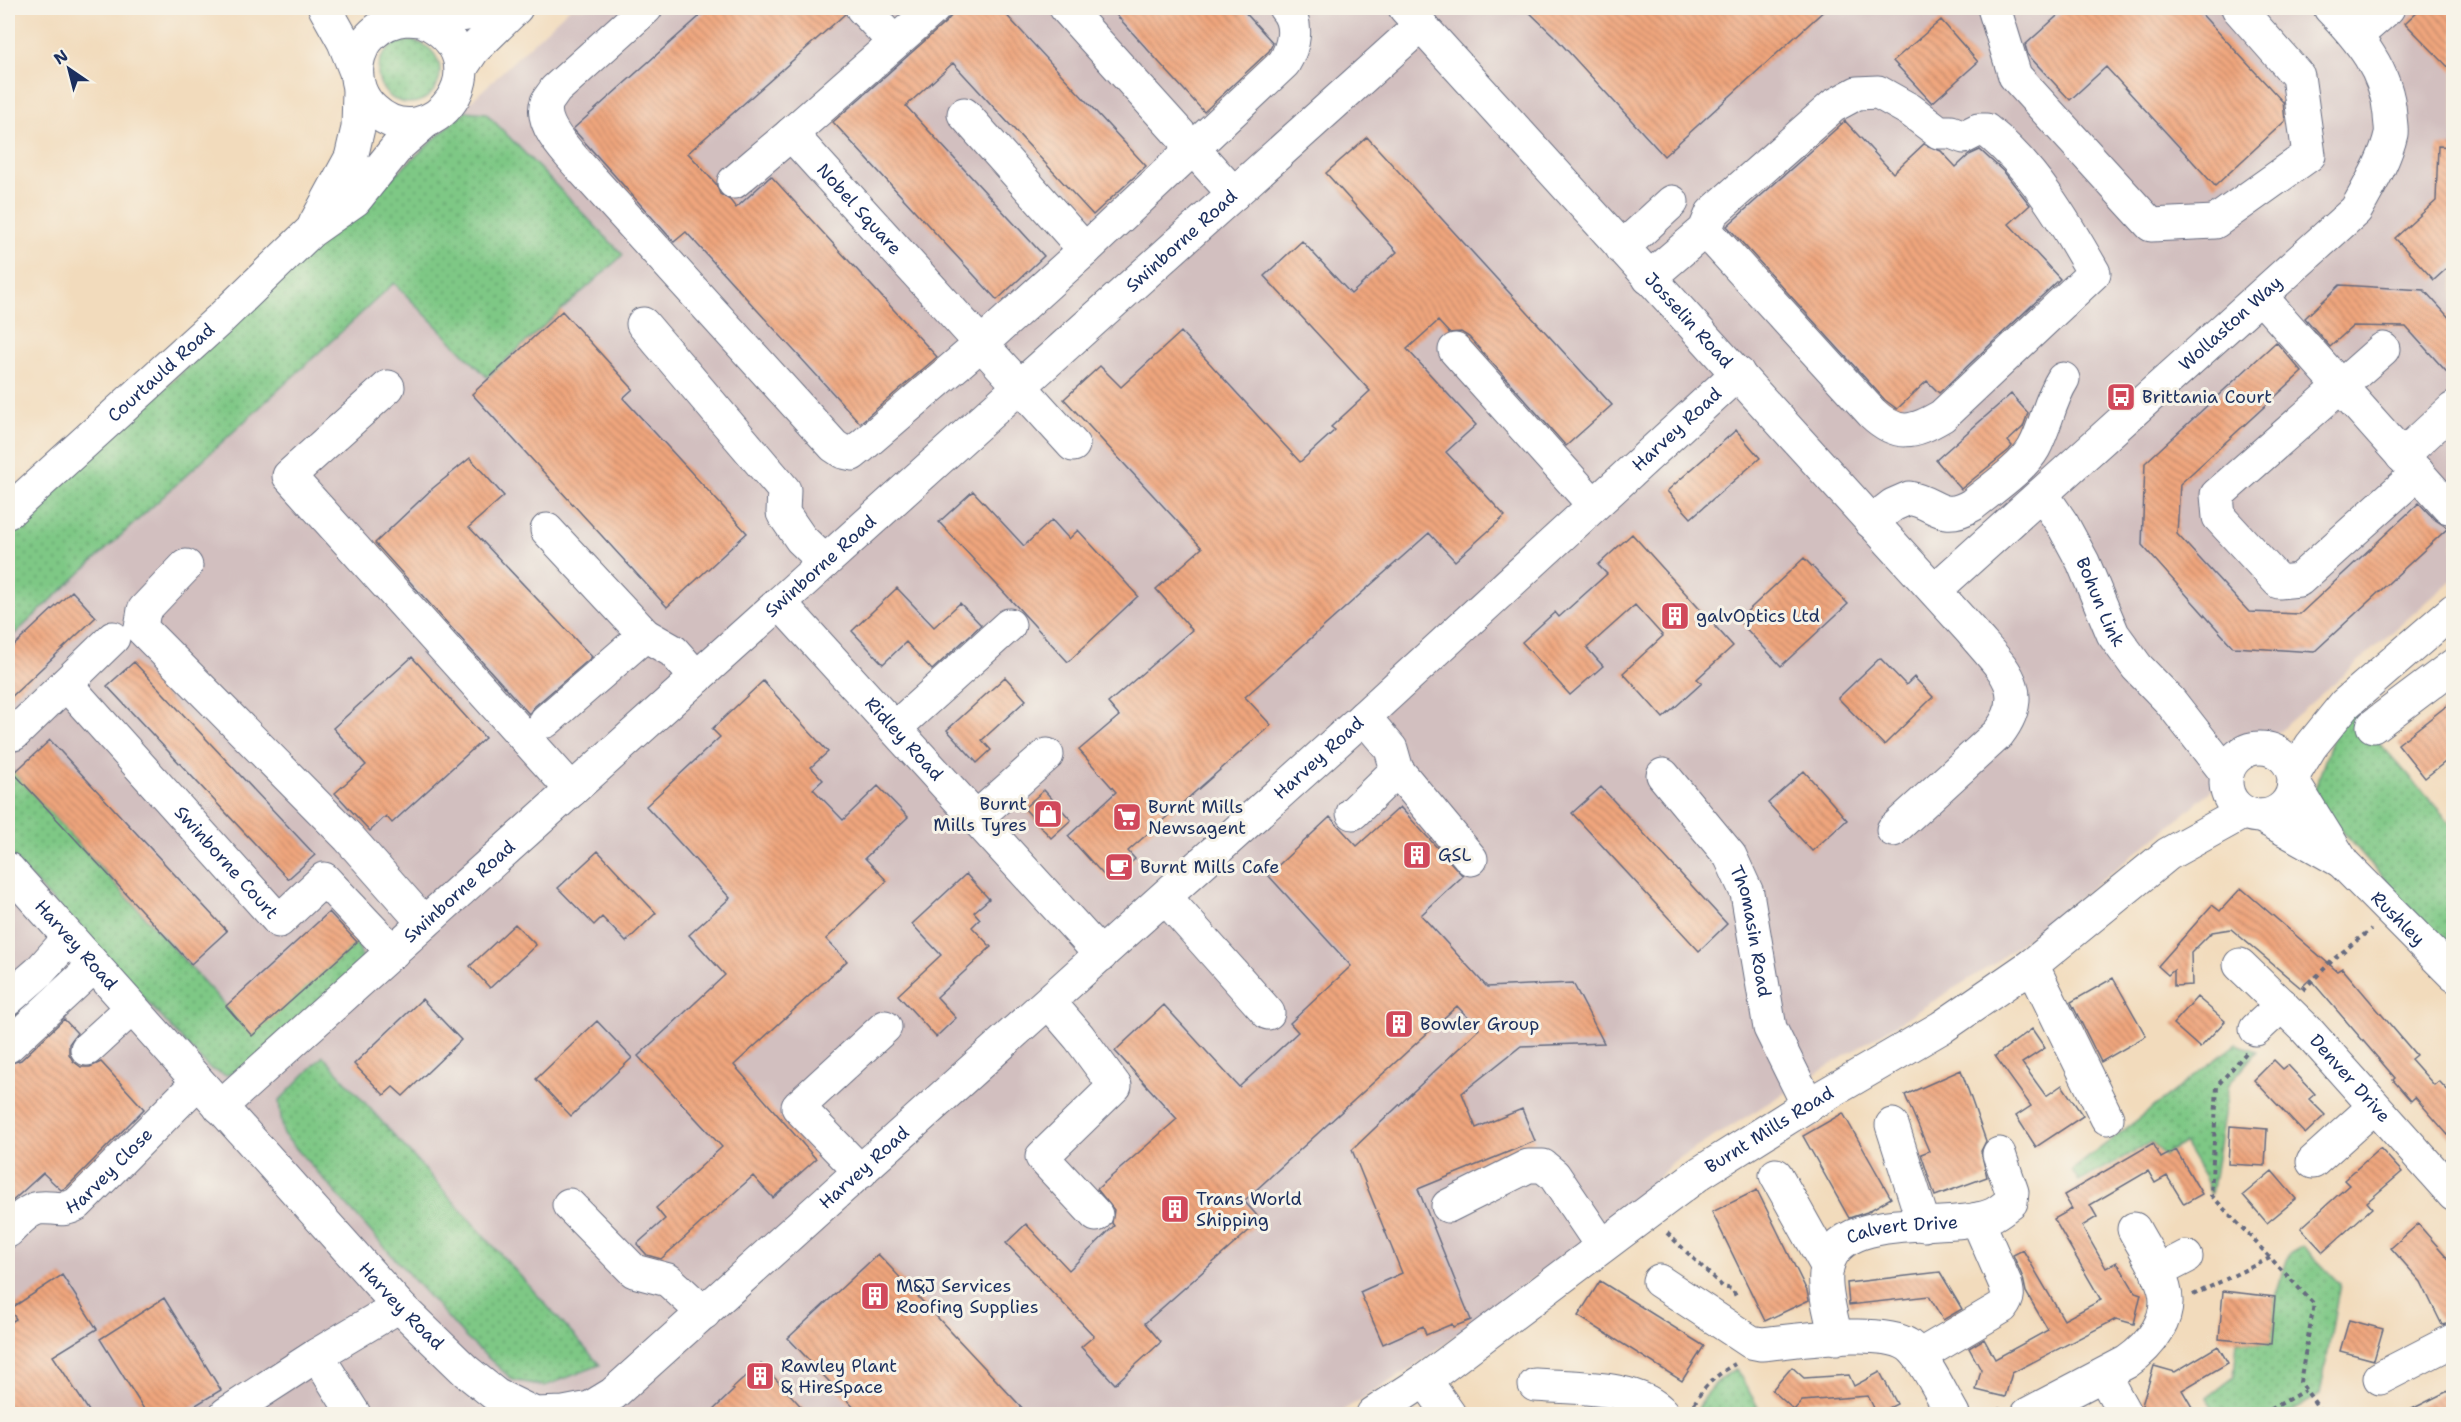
<svg xmlns="http://www.w3.org/2000/svg" width="2461" height="1422" font-family="'Shantell Sans',sans-serif">
	<style>
		.industrial { fill: #d2bfbf }
		.grass { fill: url(#grass-dots); stroke: #4c7c72; stroke-width: 1.5 }
		.building { fill: url(#building-back-hatch) }
		.lines { fill: none; stroke-linecap: round; stroke-linejoin: round }
		.minor-casing { stroke: #666b7f; stroke-width: 35 }
		.path { stroke: #666b7f; stroke-width: 4; stroke-dasharray: 4.5 4.5; stroke-linecap: butt }
		.minor { stroke: #fff; stroke-width: 33 }
		.labels { text-anchor: middle; stroke-width: 6; stroke-linejoin: round; paint-order: stroke }
		.street-label { font-size: 18px; fill: #1b2f5e; stroke: #f7f3e8 }
		.poi-label { font-size: 18px; fill: #1b2f5e; stroke: #f7f3e8; text-anchor: start }
	</style>
	<defs>
		<pattern id="grass-dots" width="8" height="8" patternUnits="userSpaceOnUse" patternTransform="scale(1.5)"><rect width="8" height="8" fill="#7ec885"/><path d="M2 2h.1M6 6h.1" fill="none" stroke="#66a370" stroke-width="1.8" stroke-linecap="round"/></pattern>
		<pattern id="building-back-hatch" width="6" height="6" patternUnits="userSpaceOnUse" patternTransform="scale(1.5)"><rect width="6" height="6" fill="#f0a67d"/><path d="M-1 5l2 2M0 0l6 6M5-1l2 2" fill="none" stroke="#c2886a"/></pattern>
	</defs>
	<rect width="100%" height="100%" fill="#f7f3e8"/>
	<filter id="ink" filterUnits="userSpaceOnUse"><feTurbulence type="fractalNoise" baseFrequency=".0167" numOctaves="2"/><feDisplacementMap in="SourceGraphic" scale="12" xChannelSelector="R" yChannelSelector="G"/><feConvolveMatrix kernelMatrix="1 2 1 2 8 2 1 2 1" color-interpolation-filters="sRGB"/></filter>
	<filter id="wash" filterUnits="userSpaceOnUse"><feTurbulence type="fractalNoise" baseFrequency=".008" numOctaves="4" result="noise"/><feDisplacementMap in="SourceGraphic" scale="24" xChannelSelector="R" yChannelSelector="G"/><feGaussianBlur stdDeviation="1.35" result="paint"/><feColorMatrix in="noise" values="0 0 0 0 0 0 0 0 0 0 0 0 0 0 0 0 0 1.4 0 .05"/><feComposite in="paint" operator="in"/></filter>
	<g filter="url(#wash)">
		<rect width="100%" height="100%" fill="#f2dbbc"/>
		<path class="industrial" d="M570,8h1883v571l-285,249 -176,137 -319,197 -38,40 -220,164 -78,48h-1329v-878z"/>
		<path class="grass" d="M378 72a31 31 0 1 1 62 0a31 31 0 1 1-62 0Z
			M465,111l21,2 137,142 -136,122 -93,-94 -386,357v-104l259,-244z
			M2345,704l108,122v131l-141,-160z
			M8,766l244,269 105,-93 8,23 -118,106 -22,4 -16,-7 -201,-215z
			M2236,1044l21,7 -28,33 -18,111 -5,-15 -22,-37 -21,12 -11,-13 -73,40 -7,-12z
			M323,1056l277,309 -55,21 -32,-6 -47,-42 -183,-204 -4,-33z
			M2303,1246l37,38 -20,111 -34,19h-69l-10,-16 27,-21 3,-36 34,3 4,-47 14,-43z
			M1736,1369l26,45h-66c7,-20 21,-35 40,-45z"/>
		<g id="blocks">
			<path class="building" d="M709,8h135l1,6 -157,139 28,31 4,10 10,6 6,8 35,-32 166,181 -77,66 -174,-191 -12,10 -101,-113z
				M958,8h42l146,158 -53,49 -140,-152 -47,43 138,150 -47,44 -164,-178 113,-100z
				M1110,8h131l32,35 -4,8 -65,61z
				M1525,8h302l-163,148 -110,-120z
				M2066,8h130l87,94 2,19 -70,65 -109,-119 -36,33 -42,-45 -3,-10z
				M2421,8h33v65l-49,-50z
				M1941,20l37,42 -46,41 -39,-42z
				M1845,121l48,52 31,-29 17,7 15,16 13,-12 11,-5 25,23 25,32 -21,19 51,55 -121,114 -12,-12 -30,28 -12,-9 -158,-174z
				M1367,137l245,268 -46,41 -97,-109 -8,-5 -12,1 -11,-12 -31,28 69,76 -30,27 59,64 -50,45 -26,-28 -184,164 26,28 -143,126 7,8 -25,23 -42,-46 48,-44 -37,-42 40,-34 -11,-13 84,-73 -36,-41 46,-41 -138,-149 36,-33 21,21 60,-55 119,130 35,-32 -4,-3 39,-36 -106,-115 38,-35 49,53 46,-42 -71,-79z
				M2438,146l16,1v115l-20,18 -39,-42 41,-37z
				M2340,285l84,5 30,33v57l-48,-53 -53,-1 -23,21 -25,-29z
				M562,311l71,78 -10,9 124,135 -80,74 -195,-213z
				M2276,342l26,30 -122,112 -3,50 72,78 51,2 119,-111 15,16 14,9 -134,124 -81,-5 -91,-102 3,-82z
				M2011,394l17,19 -5,14 -15,14 4,5 -3,4 -48,39 -25,-29z
				M1736,430l24,28 -69,60 -24,-27z
				M470,458l34,38 -35,31 123,130 -58,50 -5,7 -154,-171 58,-55z
				M973,491l51,55 28,-26 17,19 9,-9 60,66 -70,66 -129,-140z
				M1632,534l101,112 -36,33 5,4 -39,35 -40,-45 40,-37 -28,-31 -48,43 16,18 -33,29 -48,-53 33,-30 4,5 48,-43 -9,-9z
				M1804,558l44,46 -67,62 -43,-46z
				M897,588l37,39 26,-24 21,22 -49,45 -26,-28 -23,22 -31,-33z
				M72,591l24,26 -88,83v-49z
				M412,657l73,81 -93,85 -6,-7 -16,15 -35,-38 31,-28 -33,-37z
				M1880,658l26,27 8,-8 19,20 -49,48 -46,-47z
				M134,662l181,193 -27,24 -181,-193z
				M1005,677l21,23 -44,40 9,10 -14,13 -30,-33z
				M763,681l65,71 -17,15 12,13 -10,9 30,31 35,-34 30,31 -43,41 22,23 -61,58 21,22 -113,104 82,94 -43,39 -20,-22 -92,83 -14,-4 -10,-11 28,-25 -9,-11 66,-61 -84,-91 87,-81 -36,-40 41,-37 -84,-92 74,-69 -8,-8z
				M2454,700v55l-29,23 -27,-34z
				M50,740l177,191 -36,33 -177,-191z
				M1804,771l43,49 -35,31 -44,-48z
				M1601,787l126,137 -28,27 -127,-138z
				M1044,790l27,30 -20,18 -27,-30z
				M1400,807l63,69 -42,39 66,72 86,-4 31,60 -83,3 -59,47 14,35 46,-19 13,32 -117,48 53,131 -18,7 -1,-3 -26,11 -3,-9 -40,18 -23,-52 42,-19 -50,-123 127,-121 -22,-23 -213,195 17,19 -116,103 16,19 -46,42 -34,-37 13,-11 -88,-93 20,-19 43,46 45,-44 -2,-3 2,-13 -17,-21 80,-70 -62,-68 49,-46 75,82 59,-55 -8,-9 61,-57 -83,-91 62,-58 27,29z
				M598,851l58,62 -30,29 -24,-25 -8,8 -36,-37z
				M966,874l23,25 -15,13 6,7 -8,8 19,20 -54,50 19,21 -20,19 -38,-42 43,-40 -29,-31z
				M2241,888l96,83 5,-3 74,87 -5,4 23,26 5,-4 15,16v45l-39,-45 -4,4 -18,-21 2,-2 -85,-99 -9,9 -70,-59 -19,3 -21,21 1,32 -18,1v-16l-6,5 -10,-9 54,-61 8,6z
				M329,912l28,30 -105,94 -26,-30z
				M515,924l21,21 -46,43 -20,-22z
				M2113,978l33,58 -45,26 -30,-60z
				M2197,997l28,24 -25,27 -27,-24z
				M422,999l39,41 -58,56 -10,-9 -9,8 -30,-31z
				M64,1019l13,14 -8,11v10l4,7 8,6h9l11,-5 43,47 -78,79 -5,2 -18,-17 -35,32v-141l13,-4z
				M597,1021l35,37 -61,58 -35,-37z
				M2032,1029l13,19 -23,15 24,33 16,-11 21,31 -47,31 -20,-31 15,-10 -36,-50z
				M2274,1060l9,9 5,-4 27,29 -6,5 16,16 -20,19 -51,-54z
				M1961,1070l25,71 -5,10 6,26 -52,19 -14,-42 8,-3 -24,-56z
				M1843,1113l48,85 -24,14 -18,6 -46,-82z
				M2230,1126l37,3 -2,37 -37,-2z
				M2153,1143l8,15 15,-8 26,44 -18,10 -17,-28 -12,7 -7,-12 -58,34 7,12 -15,9 24,42 11,-6 18,30 6,2 -7,30 -18,-5 -104,54 -7,24 -29,-7 5,-20 -12,-22 15,-9 11,20 53,-29 -22,-38 -3,-14 -10,-23 10,-5 41,70 37,-20 -47,-81 18,-10 -8,-14z
				M2380,1148l22,24 -35,30 5,6 -49,44 -22,-24 48,-43 -5,-5z
				M2272,1171l24,28 -29,24 -24,-28z
				M1757,1190l50,101 2,9 -44,21 -53,-109z
				M2418,1224l36,41v57l-12,3 -21,-43 -30,-34z
				M878,1254l150,160h-168l-72,-76z
				M1940,1272l22,37 -19,11 -14,-24 -80,9 -2,-22z
				M62,1275l35,54 -44,27 38,58h-83v-90l8,-5 -6,-10z
				M1600,1281l104,65 -22,35 -104,-65z
				M2223,1291l52,6 -4,47 -52,-5z
				M164,1298l57,92 -40,24h-34l-47,-75z
				M2349,1320l34,9 -9,31 -34,-9z
				M2218,1346l10,17 -46,27 14,24h-52l-2,-9 12,-39 21,6z
				M761,1363l47,51h-99l25,-24 -2,-1z
				M1792,1367l12,11 45,-3 5,11 26,-14 17,32 -20,10 -9,-18 -66,5 -8,9 -22,-20z
				M2454,1388v26h-52z"/>
		</g>
	</g>
	<g filter="url(#ink)">
		<use href="#blocks" fill-opacity="0" stroke="#666b7f" stroke-width="1.5"/>
		<g class="lines">
			<g class="minor-casing">
				<g id="minor">
					<path d="M325,8l19,34 12,30"/>
					<path d="M646,8l-91,82c-2,4 -6,8 -8,12 -9,23 25,55 38,70l249,274 9,6 9,2 10,-8 119,-102 104,-94 -121,-136"/>
					<path d="M862,8l32,34"/>
					<path id="s1" d="M934,8l-143,126 282,311"/>
					<path d="M1066,8l168,186"/>
					<path id="s2" d="M1405,8l566,623c29,36 62,58 27,103l-105,96"/>
					<path d="M1994,8l21,68 136,149 64,-3 94,-67 -11,-79 -60,-68"/>
					<path d="M424,21c84,40 6,141 -50,89 -13,-11 -19,-28 -17,-45 3,-25 24,-44 49,-46 8,0 15,2 23,1 26,-4 52,-8 77,-12"/>
					<path d="M2356,36l32,-28"/>
					<path d="M461,68l12,-18 43,-42"/>
					<path d="M734,182l57,-48"/>
					<path d="M315,224l36,-66 7,-30 1,-37"/>
					<path d="M1622,248l50,-46"/>
					<path d="M1085,250l199,-187c10,-17 15,-39 1,-55"/>
					<path d="M1649,278l56,-48 167,183c25,24 41,20 70,3l152,-143c-29,-51 -61,-106 -108,-143h-8l-14,7 -13,-5h-12l-29,-22 -32,-18 -21,1 -24,13 -121,107 -7,17"/>
					<path d="M2261,297l187,210"/>
					<path d="M643,324l141,166 -1,23 18,26 24,23"/>
					<path d="M2383,349l-166,146 2,22 60,65 20,-2 119,-107"/>
					<path d="M1455,350l138,154"/>
					<path d="M388,387l-99,89 283,314"/>
					<path d="M2402,456l51,-47"/>
					<path id="s3" d="M2042,494l21,31 20,37 30,72 24,33 33,34 57,73"/>
					<path id="s4" d="M8,512l211,-192 92,-89 44,-31 44,-55 26,-23"/>
					<path d="M1871,522l22,-17 16,-7c28,5 32,25 63,7 18,-15 51,-37 62,-57 12,-22 15,-47 29,-69"/>
					<path d="M547,530l98,105 28,16 24,27"/>
					<path d="M186,566l-42,44 -3,18 208,210 75,85"/>
					<path id="s5" d="M1935,590l421,-380c13,-24 29,-49 35,-76 1,-6 -1,-13 -1,-19 -3,-44 -31,-77 -60,-107"/>
					<path id="s6" d="M780,603l321,352"/>
					<path id="s7" d="M66,684l213,237 45,-42 69,73"/>
					<path d="M546,721l99,-86"/>
					<path d="M2373,726l81,-61"/>
					<path d="M895,728l114,-103"/>
					<path d="M14,734l99,-96"/>
					<circle cx="2260" cy="782" r="34"/>
					<path d="M1397,770l74,89"/>
					<path d="M2294,774l17,-28 34,-42 109,-94"/>
					<path id="s8" d="M1663,775l67,81 17,37 23,135 38,77"/>
					<path id="s9" d="M2294,784l49,79 111,112"/>
					<path d="M1353,813l44,-43 -6,-21 -27,-32"/>
					<path d="M2261,816l78,44"/>
					<path d="M977,817l70,-62"/>
					<path id="s10" d="M8,869l391,437 67,65 30,24 39,19 29,-1 26,-5 23,-14 751,-677 374,-344"/>
					<path d="M1165,897l103,116"/>
					<path d="M2032,965l75,153"/>
					<path id="s11" d="M2240,965l65,63 149,167"/>
					<path d="M8,999l31,-27 30,-34"/>
					<path d="M1049,1002l30,35 36,49 -73,71 54,58"/>
					<path d="M2256,1029l26,-24"/>
					<path d="M8,1046l86,-80"/>
					<path d="M87,1049l45,-41"/>
					<path id="s12" d="M220,1107l1201,-1082"/>
					<path d="M1892,1125l32,100"/>
					<path d="M2313,1162l61,-55"/>
					<path d="M861,1172l-63,-65 87,-80"/>
					<path d="M1776,1175l51,91"/>
					<path d="M569,1205l65,66 34,9 36,33"/>
					<path d="M1448,1206l80,-40h15l11,9 48,71"/>
					<path id="s13" d="M8,1231c9,-9 19,-21 31,-23 16,-2 22,5 38,-4l121,-122"/>
					<path d="M2157,1272l29,-15"/>
					<path d="M1659,1281l92,61 10,2c34,-3 119,-17 147,1 17,12 34,51 45,69"/>
					<path id="s14" d="M1836,1338c-4,-20 -12,-44 -10,-64 6,-68 121,-40 166,-59 7,-3 13,-9 19,-13l1,-10 -13,-38"/>
					<path d="M317,1355l37,59"/>
					<path d="M1919,1356l83,-49c7,-9 6,-14 3,-24l-28,-64"/>
					<path d="M2104,1376l21,38"/>
					<path d="M2380,1378l74,-38"/>
					<path d="M1425,1380l24,34"/>
					<path d="M1535,1385c36,3 105,0 128,29"/>
					<path d="M226,1414l91,-59 82,-49"/>
					<path id="s15" d="M1373,1414l52,-34 275,-207 108,-68 134,-78 90,-62 136,-111 76,-42"/>
					<path d="M2028,1414l99,-52c23,-16 46,-44 37,-74 -6,-21 -20,-40 -30,-59"/>
				</g>
			</g>
			<path class="path" d="M2303,990l32,-32 36,-29
				M2246,1053l-29,33 -6,109 103,109 -14,78 23,32
				M1667,1233l56,54 9,2 5,9
				M2193,1295l77,-37
				M1691,1412c7,-22 25,-37 44,-48
				M1991,1414l10,-5
				M2263,1414l42,-24"/>
			<use href="#minor" class="minor"/>
		</g>
	</g>
	<defs>
		<g id="bus-square" transform="scale(1.5)"><rect x="-9" y="-9" width="18" height="18" rx="4" fill="#d1495b" stroke="#f7f3e8"/><path d="M-5-6H5V4H4V6H2V4H-2V6H-4V4H-5ZM-3.5-4V0h7V-4ZM-3.5 1.2v1.5H-2V1.2ZM2 1.2v1.5H3.5V1.2Z" fill="#fff"/></g>
		<g id="building-square" transform="scale(1.5)"><rect x="-9" y="-9" width="18" height="18" rx="4" fill="#d1495b" stroke="#f7f3e8"/><path d="M-4-6H4V6H1V3H-1V6H-4ZM-2.5-4.3h1.7v1.8h-1.7ZM.8-4.3h1.7v1.8H.8ZM-2.5-1h1.7V.8h-1.7ZM.8-1h1.7V.8H.8Z" fill="#fff"/></g>
		<g id="shop-square" transform="scale(1.5)"><rect x="-9" y="-9" width="18" height="18" rx="4" fill="#d1495b" stroke="#f7f3e8"/><path d="M-5-2.5h2.3a2.7 3.5 0 0 1 5.4 0H5L5.5 6h-11ZM-1.5-2.5h3a1.5 2.3 0 0 0-3 0Z" fill="#fff"/></g>
		<g id="supermarket-square" transform="scale(1.5)"><rect x="-9" y="-9" width="18" height="18" rx="4" fill="#d1495b" stroke="#f7f3e8"/><path d="M-6-5.5h2.5l.6 2H6L4.5 2H-2.5L-4.4-4H-6ZM-1.5 3.2a1.3 1.3 0 1 0 .1 0ZM3 3.2a1.3 1.3 0 1 0 .1 0Z" fill="#fff"/></g>
		<g id="cafe-square" transform="scale(1.5)"><rect x="-9" y="-9" width="18" height="18" rx="4" fill="#d1495b" stroke="#f7f3e8"/><path d="M-5.5-4.5H6V0H3Q3 3.5 0 3.5H-2.5Q-5.5 3.5-5.5 0ZM3-3.2v2h1.7v-2ZM-6 4.5H4V6H-6Z" fill="#fff"/></g>
	</defs>
	<g fill-rule="evenodd">
		<use href="#bus-square" x="2121" y="397"/>
		<use href="#building-square" x="1675" y="616"/>
		<use href="#shop-square" x="1048" y="814"/>
		<use href="#supermarket-square" x="1127" y="817"/>
		<use href="#building-square" x="1417" y="855"/>
		<use href="#cafe-square" x="1119" y="867"/>
		<use href="#building-square" x="1399" y="1024"/>
		<use href="#building-square" x="1175" y="1209"/>
		<use href="#building-square" x="875" y="1296"/>
		<use href="#building-square" x="760" y="1376"/>
	</g>
	<g class="labels">
		<g class="street-label">
			<text dy="6" stroke="none"><textPath href="#s1" startOffset="292">Nobel Square</textPath></text>
			<text dy="6" stroke="none"><textPath href="#s12" startOffset="1294">Swinborne Road</textPath></text>
			<text dy="6" stroke="none"><textPath href="#s2" startOffset="422">Josselin Road</textPath></text>
			<text dy="6" stroke="none"><textPath href="#s5" startOffset="398">Wollaston Way</textPath></text>
			<text dy="6" stroke="none"><textPath href="#s4" startOffset="207">Courtauld Road</textPath></text>
			<text dy="6" stroke="none"><textPath href="#s10" startOffset="2280">Harvey Road</textPath></text>
			<text dy="6" stroke="none"><textPath href="#s12" startOffset="808">Swinborne Road</textPath></text>
			<text dy="6" stroke="none"><textPath href="#s3" startOffset="123">Bohun Link</textPath></text>
			<text dy="6" stroke="none"><textPath href="#s6" startOffset="184">Ridley Road</textPath></text>
			<text dy="6" stroke="none"><textPath href="#s10" startOffset="1794">Harvey Road</textPath></text>
			<text dy="6" stroke="none"><textPath href="#s7" startOffset="240">Swinborne Court</textPath></text>
			<text dy="6" stroke="none"><textPath href="#s12" startOffset="322">Swinborne Road</textPath></text>
			<text dy="6" stroke="none"><textPath href="#s9" startOffset="171">Rushley</textPath></text>
			<text dy="6" stroke="none"><textPath href="#s8" startOffset="184">Thomasin Road</textPath></text>
			<text dy="6" stroke="none"><textPath href="#s10" startOffset="102">Harvey Road</textPath></text>
			<text dy="6" stroke="none"><textPath href="#s11" startOffset="158">Denver Drive</textPath></text>
			<text dy="6" stroke="none"><textPath href="#s15" startOffset="488">Burnt Mills Road</textPath></text>
			<text dy="6" stroke="none"><textPath href="#s13" startOffset="124">Harvey Close</textPath></text>
			<text dy="6" stroke="none"><textPath href="#s10" startOffset="1182">Harvey Road</textPath></text>
			<text dy="6" stroke="none"><textPath href="#s14" startOffset="164">Calvert Drive</textPath></text>
			<text dy="6" stroke="none"><textPath href="#s10" startOffset="588">Harvey Road</textPath></text>
		</g>
		<g class="poi-label">
			<text x="2142" y="403">Brittania Court</text>
			<text x="1696" y="622">galvOptics Ltd</text>
			<text x="1027" y="810" text-anchor="end">Burnt<tspan x="1027" dy="21">Mills Tyres</tspan></text>
			<text x="1148" y="813">Burnt Mills<tspan x="1148" dy="21">Newsagent</tspan></text>
			<text x="1438" y="861">GSL</text>
			<text x="1140" y="873">Burnt Mills Cafe</text>
			<text x="1420" y="1030">Bowler Group</text>
			<text x="1196" y="1205">Trans World<tspan x="1196" dy="21">Shipping</tspan></text>
			<text x="896" y="1292">M&amp;J Services<tspan x="896" dy="21">Roofing Supplies</tspan></text>
			<text x="781" y="1372">Rawley Plant<tspan x="781" dy="21">&amp; HireSpace</tspan></text>
		</g>
	</g>
	<rect width="2461" height="1422" fill="none" stroke="#f7f3e8" stroke-width="30"/>
	<g transform="translate(69 69) rotate(325)" stroke="#f7f3e8" stroke-width="4.5" paint-order="stroke">
	<path d="M0-4.5L10 22L0 15L-10 22Z" fill="#1b2f5e"/>
	<text y="-9" font-size="16" font-weight="bold" text-anchor="middle" fill="#1b2f5e">N</text>
	</g>
</svg>
